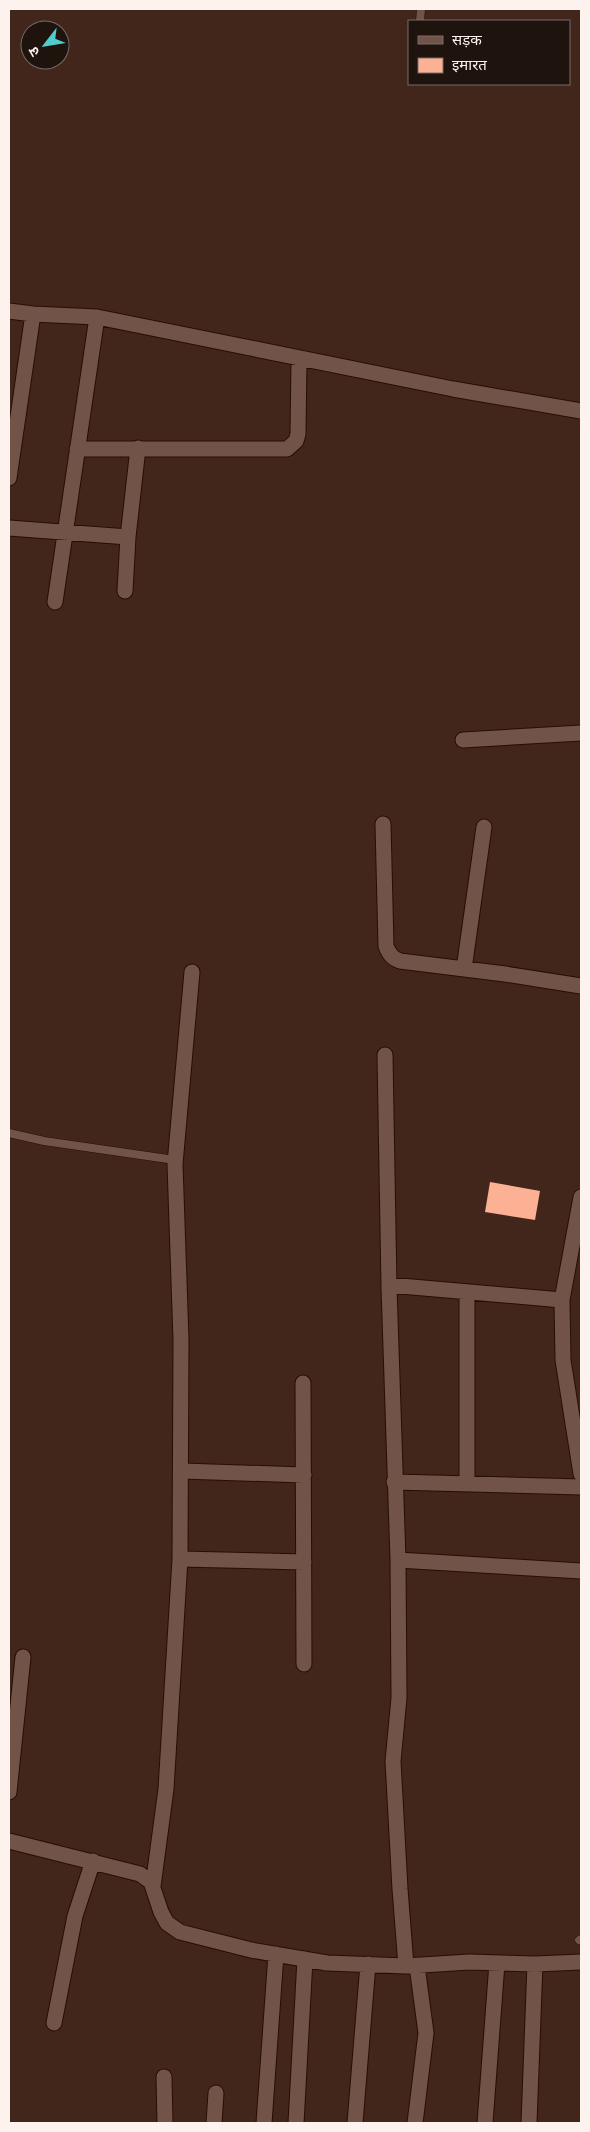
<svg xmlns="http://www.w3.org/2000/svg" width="590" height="2132" font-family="Commissioner,'Noto Sans Devanagari',sans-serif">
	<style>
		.building { fill: #fdb194 }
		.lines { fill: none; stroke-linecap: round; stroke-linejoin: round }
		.lane-casing { stroke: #270e05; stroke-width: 9 }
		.street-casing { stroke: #270e05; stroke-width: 17 }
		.lane { stroke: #725347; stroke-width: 8 }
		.street { stroke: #725347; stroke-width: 15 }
	</style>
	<rect width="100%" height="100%" fill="#42261b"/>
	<path class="building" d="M490,1182l50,9 -5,29 -50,-8z"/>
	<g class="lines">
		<g class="lane-casing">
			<path id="lane" d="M420,21l1,-12
				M9,1133l35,8 131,19
				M579,1940l2,-1"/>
		</g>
		<g class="street-casing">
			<path id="street" d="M9,311l24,3 64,3 356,72 128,22
				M77,449h210l9,-8 2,-7 1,-75
				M9,478l24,-164
				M9,528l119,9
				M125,591l3,-54 10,-89
				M55,602l42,-285
				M463,740l118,-7
				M383,824l3,122c3,8 6,12 14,15l105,13 76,12
				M464,969l20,-142
				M385,1055l4,232 9,273 1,138 -6,63 7,128 6,77
				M581,1197l-19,103 1,60 18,114
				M389,1285l173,15
				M303,1383l1,281
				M182,1471l122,4
				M394,1482l187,5
				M467,1484v-192
				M180,1559l124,3
				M398,1560l183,11
				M9,1792l14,-135
				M9,1841l131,33 11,8 10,30 6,11 13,9 71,18 76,13 79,3 63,-4 66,2 46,-2
				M153,1886l13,-97 14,-230 1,-219 -6,-176 17,-192
				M54,2023l21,-107 18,-55
				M164,2077l1,46
				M214,2123l2,-30
				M264,2123l12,-169
				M296,2123l9,-164
				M355,2123l13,-159
				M415,2123l11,-90 -9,-67
				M485,2123l12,-160
				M529,2123l6,-159"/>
		</g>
		<use href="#lane" class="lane"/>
		<use href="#street" class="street"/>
	</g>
	<rect width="590" height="2132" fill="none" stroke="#fef2ee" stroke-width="20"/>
	<rect x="408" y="20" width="162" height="65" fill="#1f130e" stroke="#786c68"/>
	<rect x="418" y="36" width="25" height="8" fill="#725347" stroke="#786c68"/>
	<text x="452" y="45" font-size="15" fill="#fef2ee">सड़क</text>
	<rect x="418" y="58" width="25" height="15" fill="#fdb194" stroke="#786c68"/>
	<text x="452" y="70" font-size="15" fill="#fef2ee">इमारत</text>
	<g transform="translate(45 45) rotate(239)"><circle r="24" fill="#1f130e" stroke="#786c68"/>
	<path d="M0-4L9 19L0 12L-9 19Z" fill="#52cdce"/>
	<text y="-8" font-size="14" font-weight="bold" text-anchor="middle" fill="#fef2ee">उ</text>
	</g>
</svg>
